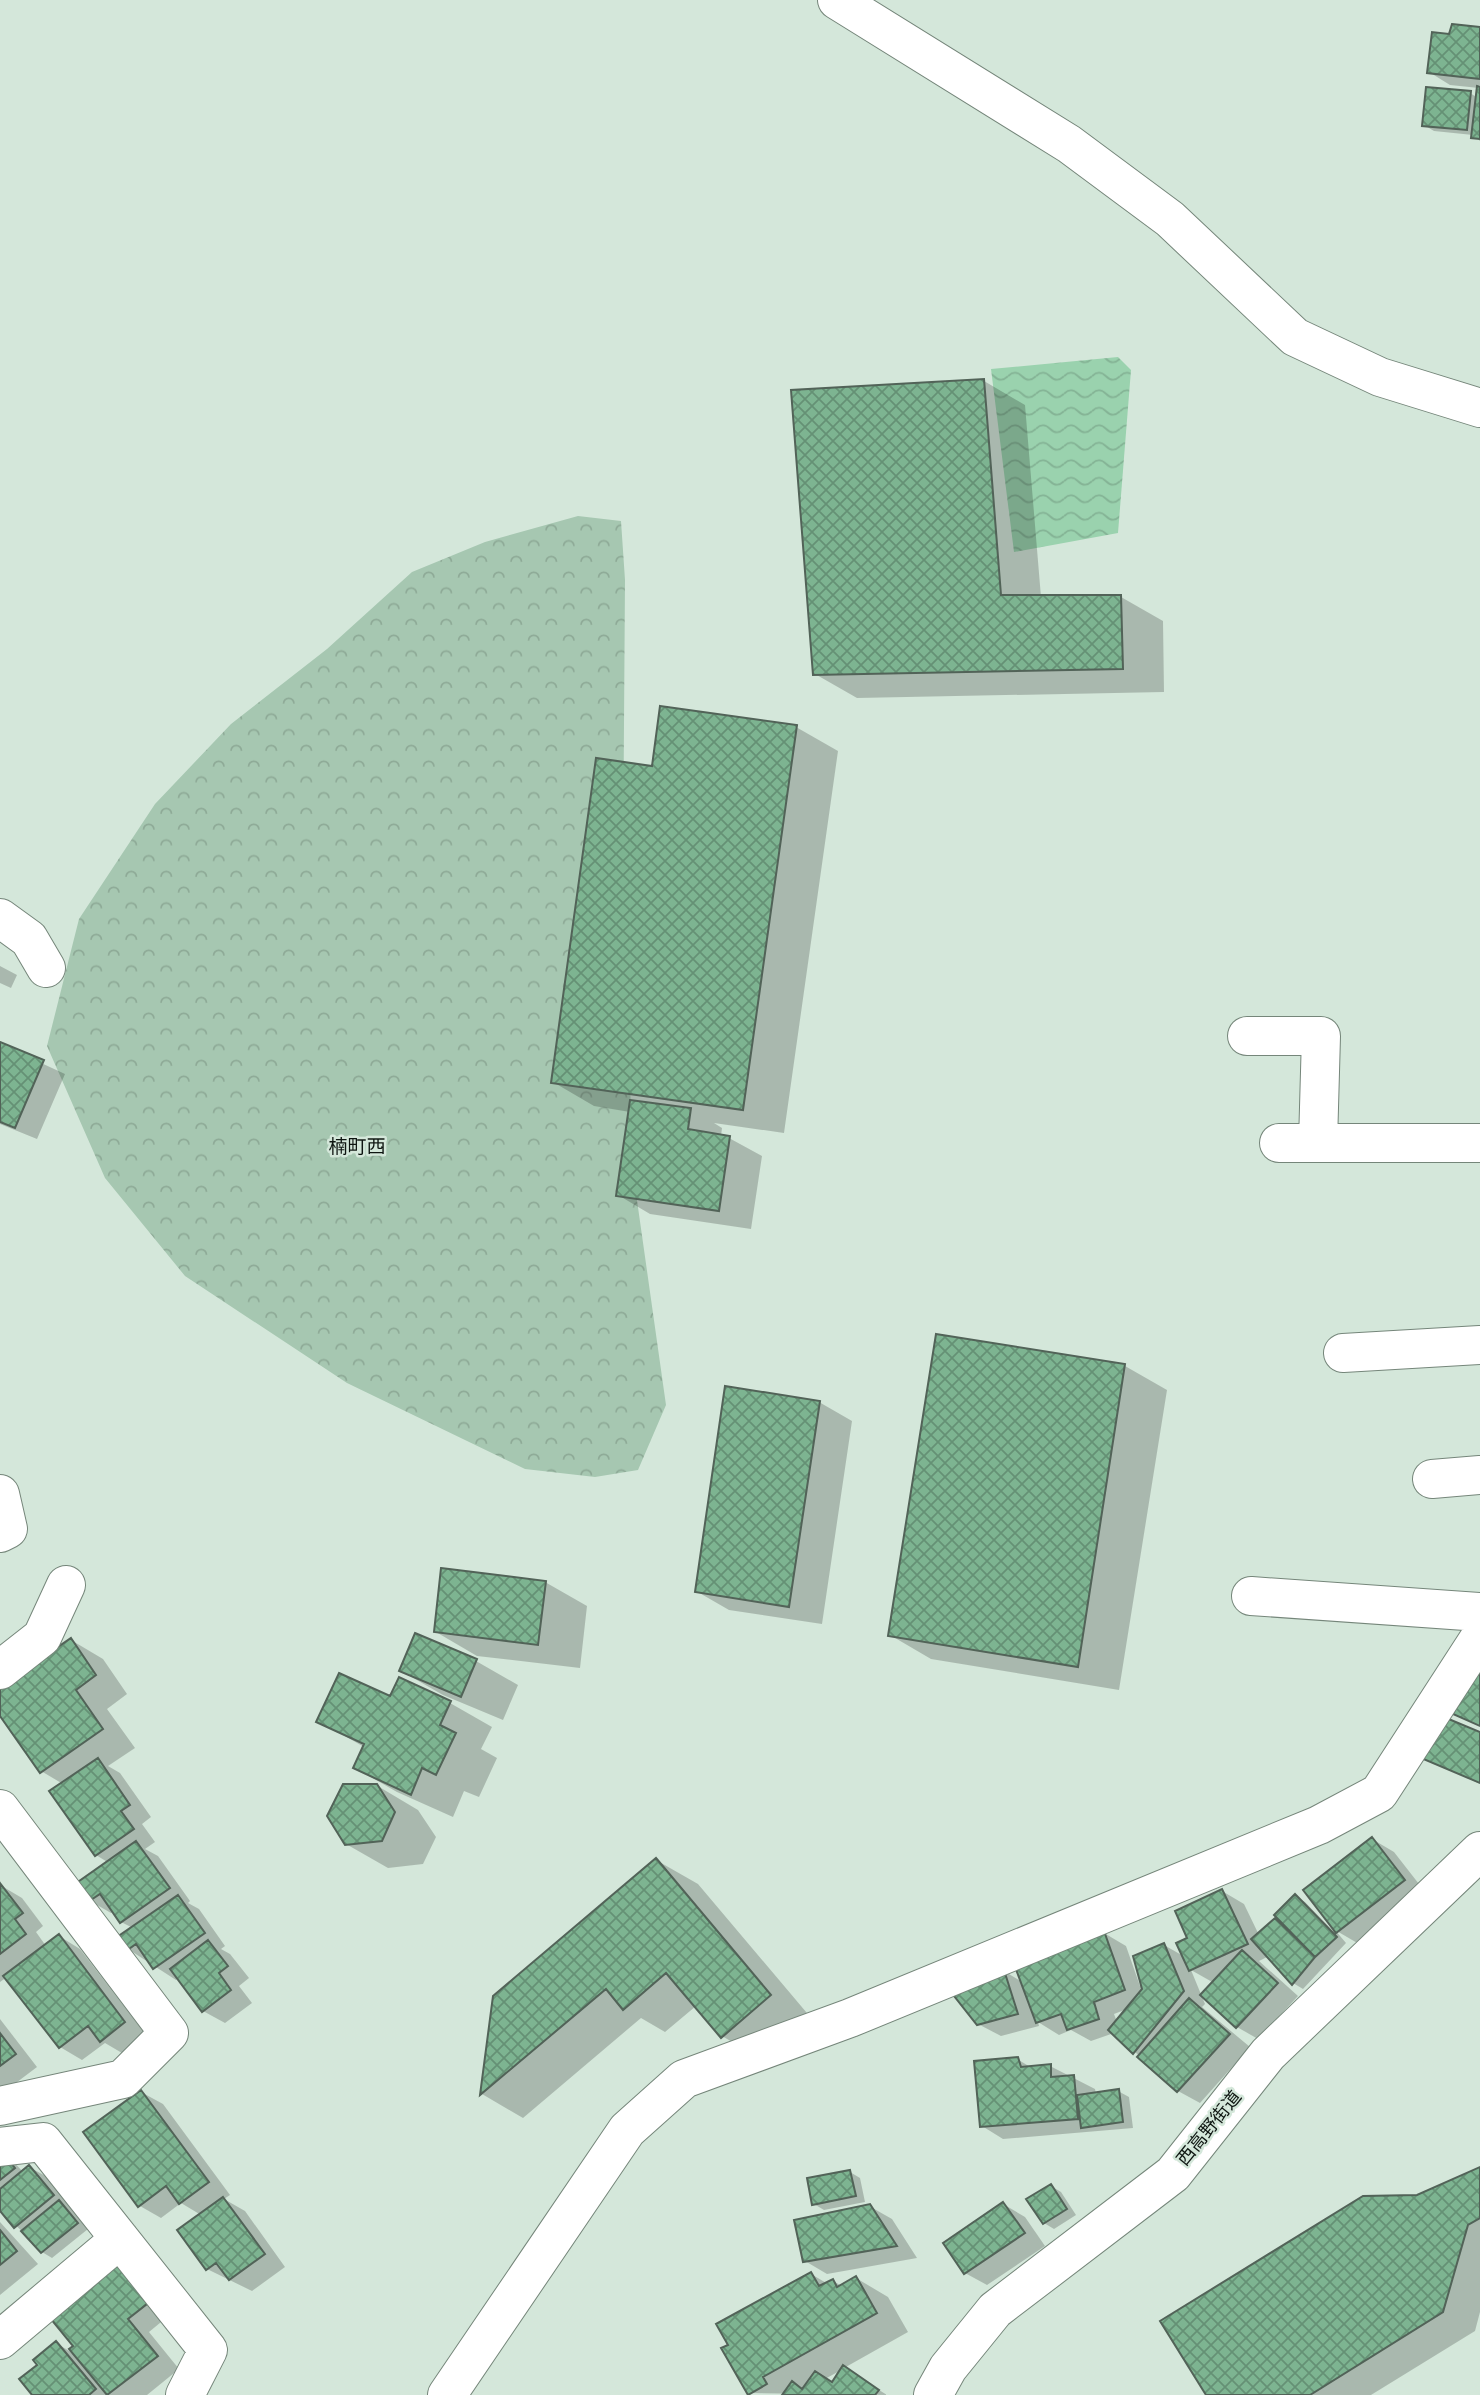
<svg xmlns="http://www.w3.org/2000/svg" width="1480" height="2395" font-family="Georgia,'Noto Sans JP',serif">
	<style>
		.forest { fill: url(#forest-crowns) }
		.water { fill: url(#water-waves) }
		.shadow { fill: #0003; fill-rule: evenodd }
		.building { fill: url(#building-cross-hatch); stroke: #526358; stroke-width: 2 }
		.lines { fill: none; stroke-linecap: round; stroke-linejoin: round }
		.street-casing { stroke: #75867a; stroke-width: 40 }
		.street { stroke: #fff; stroke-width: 38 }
		.labels { text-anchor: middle; stroke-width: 5; stroke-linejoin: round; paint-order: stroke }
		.street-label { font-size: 18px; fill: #0e1511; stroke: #d4e7da }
		.neighbourhood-label { font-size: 19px; fill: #0e1511; stroke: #d4e7da }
	</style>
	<defs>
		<pattern id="forest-crowns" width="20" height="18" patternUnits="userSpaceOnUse" patternTransform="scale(1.75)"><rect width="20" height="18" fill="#a6c7b1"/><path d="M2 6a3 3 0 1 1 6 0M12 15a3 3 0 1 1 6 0" fill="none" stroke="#8eaa97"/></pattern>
		<pattern id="water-waves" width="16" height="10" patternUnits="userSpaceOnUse" patternTransform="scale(1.75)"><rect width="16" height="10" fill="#9ad2ae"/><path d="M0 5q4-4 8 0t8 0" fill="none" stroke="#84b395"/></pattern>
		<pattern id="building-cross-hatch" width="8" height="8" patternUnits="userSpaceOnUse" patternTransform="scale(1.75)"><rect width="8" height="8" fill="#7db491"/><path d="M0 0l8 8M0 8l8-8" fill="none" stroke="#659175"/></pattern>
	</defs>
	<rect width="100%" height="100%" fill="#d4e7da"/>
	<path class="forest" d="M578,516l43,5 4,59 -2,290 10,302 33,233 -28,65 -43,7 -70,-8 -178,-86 -162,-107 -80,-98 -58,-132 32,-127 76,-115 76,-80 96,-75 85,-77 73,-30z"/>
	<path class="water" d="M1118,357l13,13 -13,163 -104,19 -23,-183z"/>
	<path class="shadow" d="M1480,29v112l-7,-6 -39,-4 -10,-6 46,-32 8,5 1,-10 -29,-3 -21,-13 21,-36z
		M984,381l41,24 16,192h80l42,24 1,71 -307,6 -42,-24z
		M796,727l42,24 -54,382 -70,-10 8,5 -1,8 8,2 33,18 -11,73 -101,-15 -32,-19 12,-83 -36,-6 -41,-24 100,-314z
		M0,966l17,9 -6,13 -11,-5z
		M0,1044l65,30 -28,65 -37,-15z
		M937,1336l188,30 42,24 -48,300 -188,-31 -41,-24z
		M819,1402l33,19 -30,203 -93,-14 -33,-19z
		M545,1582l42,24 -7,62 -103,-12 -41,-24z
		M71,1640l32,19 24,35 -20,15 28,39 -27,18 12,7 31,44 -9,7 13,18 -10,7 13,7 32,45 -2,2 11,6 26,37 -4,3 9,5 19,24 -10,8 13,17 -27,20 -22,-12 -25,-33 -2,2 -48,-31 5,-21 -12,-6 -7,-10 -3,1 -21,-12 19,-38 -13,-8 -33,-71 -22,-13 -41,-58v-24z
		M476,1661l42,24 -15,35 -60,-25 -42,-24z
		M399,1680l51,23 42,24 -11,22 16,9 -18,39 -15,-6 -11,26 -56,-25 -42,-24 9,-21 -45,-26 72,-23z
		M1480,1734v50l-56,-27z
		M376,1785l42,25 18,27 -13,27 -35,4 -42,-24z
		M1372,1839l22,13 32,41 -67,51 -24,-14 11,13 -43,46 -10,-6 -24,-27 -10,5 39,35 -40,43 -21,-12 -23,-44 -23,-13 14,34 -3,3 48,40 -50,56 -22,-12 -64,-58 -23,8 -20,-11 -12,5 -21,-13 1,4 -38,10 -23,-12 26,-53 18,11 82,-49 22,13 14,40 3,-1 21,-40 21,12 4,-18 33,-48 22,13 15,31 16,-14 12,6 8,-31 10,6 28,29zM1127,2009l-10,13 -3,-8z
		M656,1860l42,24 114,135 -49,41 -41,-24 -26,-30 -31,26 -24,-14 -118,100 -41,-24 12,-98z
		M0,1885l22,13 21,28 -7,6 10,14 13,-10 21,13 66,86 -24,18 -17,-10 -23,17 -22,-13 -53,-70 -7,5z
		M0,2019l37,48 -37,28z
		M1017,2059l15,9 18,-2 45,23 1,5 22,-3 11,6 4,31 -130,11 -21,-13z
		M141,2092l22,12 67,91 -6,4 21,12 40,56 -33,24 -45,-22 -6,-54 -20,-12 -20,15 -21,-12 -54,-74z
		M0,2154l11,5 12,13 6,-5 22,12 37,50 -36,29 -10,-6 -40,-41 -2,2z
		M1480,2168v144l-5,19 -104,64h-162l208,-199z
		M850,2172l10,6 5,24 -41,8 -10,-6z
		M1051,2186l10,6 15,23 -22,14 -10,-6z
		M1003,2204l22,13 20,29 -58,39 -22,-12z
		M869,2206l23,13 25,39 -90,16 -22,-13z
		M0,2222l38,42 -38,31z
		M120,2263l52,50 -23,19 30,37 -32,26h-113l5,-30 17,-22 20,12z
		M811,2274l17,10 5,-3 9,5 14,-8 32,19 20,35 -64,36 43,27 -138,-2zM843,2369l-10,15 -8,-5z"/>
	<path class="building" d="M1452,24l28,3v52l-53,-6 5,-41 17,2z
		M1477,86l3,1v52l-9,-1z
		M1426,87l45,4 -4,39 -45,-4z
		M984,379l17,216h120l2,74 -310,6 -22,-285z
		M660,706l137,19 -54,385 -192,-27 45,-325 56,8z
		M0,1042l44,18 -29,68 -15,-6z
		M630,1100l61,8 -3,21 42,7 -11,75 -103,-15z
		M936,1334l189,30 -47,303 -190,-31z
		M725,1386l95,15 -31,206 -94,-15z
		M441,1568l105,13 -8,64 -104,-13z
		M415,1633l62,26 -16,38 -62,-26z
		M71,1638l25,37 -20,15 27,39 -63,44 -40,-57v-29z
		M1480,1650v76l-27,-12z
		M339,1673l51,23 9,-19 52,24 -11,24 16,8 -20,42 -14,-7 -11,27 -58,-27 11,-24 -48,-22z
		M1439,1715l41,17v51l-59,-25z
		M98,1758l32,47 -9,6 13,18 -39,27 -46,-65z
		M343,1784h34l18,28 -13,29 -37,4 -18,-29z
		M1372,1837l33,43 -69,53 -33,-43z
		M136,1841l34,47 -50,35 -20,-29 -12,8 -13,-18z
		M656,1858l115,137 -50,43 -55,-65 -43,37 -17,-21 -126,106 13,-99z
		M0,1883l23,30 -8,6 11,15 -26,20z
		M1222,1889l26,55 -59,27 -13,-28 11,-5 -12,-27z
		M1295,1894l42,43 -22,20 -41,-42z
		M178,1895l27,38 -52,36 -17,-25 -10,7 -9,-14z
		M1275,1918l40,39 -23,28 -41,-46z
		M1104,1931l21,59 -31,12 5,17 -32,11 -6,-16 -25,9 -22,-59z
		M59,1934l66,88 -25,20 -12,-16 -29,22 -56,-72z
		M208,1940l20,26 -9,7 12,17 -29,22 -32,-43z
		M1164,1943l20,48 -51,63 -25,-24 34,-41 -9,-33z
		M1242,1950l36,33 -42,45 -36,-33z
		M1004,1970l14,44 -41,11 -30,-38z
		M1189,1998l41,36 -53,58 -40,-35z
		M0,2033l16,21 -16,12z
		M1018,2057l3,10 30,-3v13l23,-2 4,44 -98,8 -6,-66z
		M1119,2089l4,33 -42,6 -4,-33z
		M141,2090l68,92 -30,22 -13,-18 -28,21 -55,-75z
		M1,2151l14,17 -15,12v-28z
		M29,2165l25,30 -40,33 -14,-17v-22z
		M1480,2167v51l-12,7 -25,87 -133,83h-104l-46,-74 203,-125 54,-1z
		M850,2170l6,26 -44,9 -5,-27z
		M1051,2184l16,25 -24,15 -17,-25z
		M223,2197l42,57 -36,26 -13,-17 -10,7 -29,-40z
		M59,2200l19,23 -37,30 -20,-22z
		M1003,2202l22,31 -61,41 -21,-31z
		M870,2204l27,42 -94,16 -9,-42z
		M0,2230l17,21 -17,14z
		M120,2261l32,39 -24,19 30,37 -51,39 -38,-46 4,-3 -23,-28z
		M811,2272l8,14 14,-7 4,8 19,-11 21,37 -114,64 4,7 -19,11 -27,-47 7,-3 -12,-21z
		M56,2341l40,48 -7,6h-57l-13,-16 18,-14 -4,-5z
		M843,2365l36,25 -4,5h-93l10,-14 10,8 13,-18 17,11z"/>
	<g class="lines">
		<g class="street-casing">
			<path id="street" d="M837,0l232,144 101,75 125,118 85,40 100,31
				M0,918l29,21 17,29
				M1247,1036h74l-3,107
				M1279,1143h201
				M1343,1353l137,-8
				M1432,1479l48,-4
				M0,1494l8,35 -8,4
				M1251,1596l229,16
				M0,1670l42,-33 24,-52
				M0,1809l169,224 -46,46 -123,27
				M0,2147l43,-5 165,208 -23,45
				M0,2340l120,-101
				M447,2395l180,-265 57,-51 166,-61 469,-193 60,-32 101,-156
				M933,2395l15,-27 47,-58 178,-136 95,-120 212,-203"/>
		</g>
		<use href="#street" class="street"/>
	</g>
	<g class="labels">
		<g class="street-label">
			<text transform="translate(1209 2128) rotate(-51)" y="6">西高野街道</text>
		</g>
		<g class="neighbourhood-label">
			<text x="357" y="1153">楠町西</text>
		</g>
	</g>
</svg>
